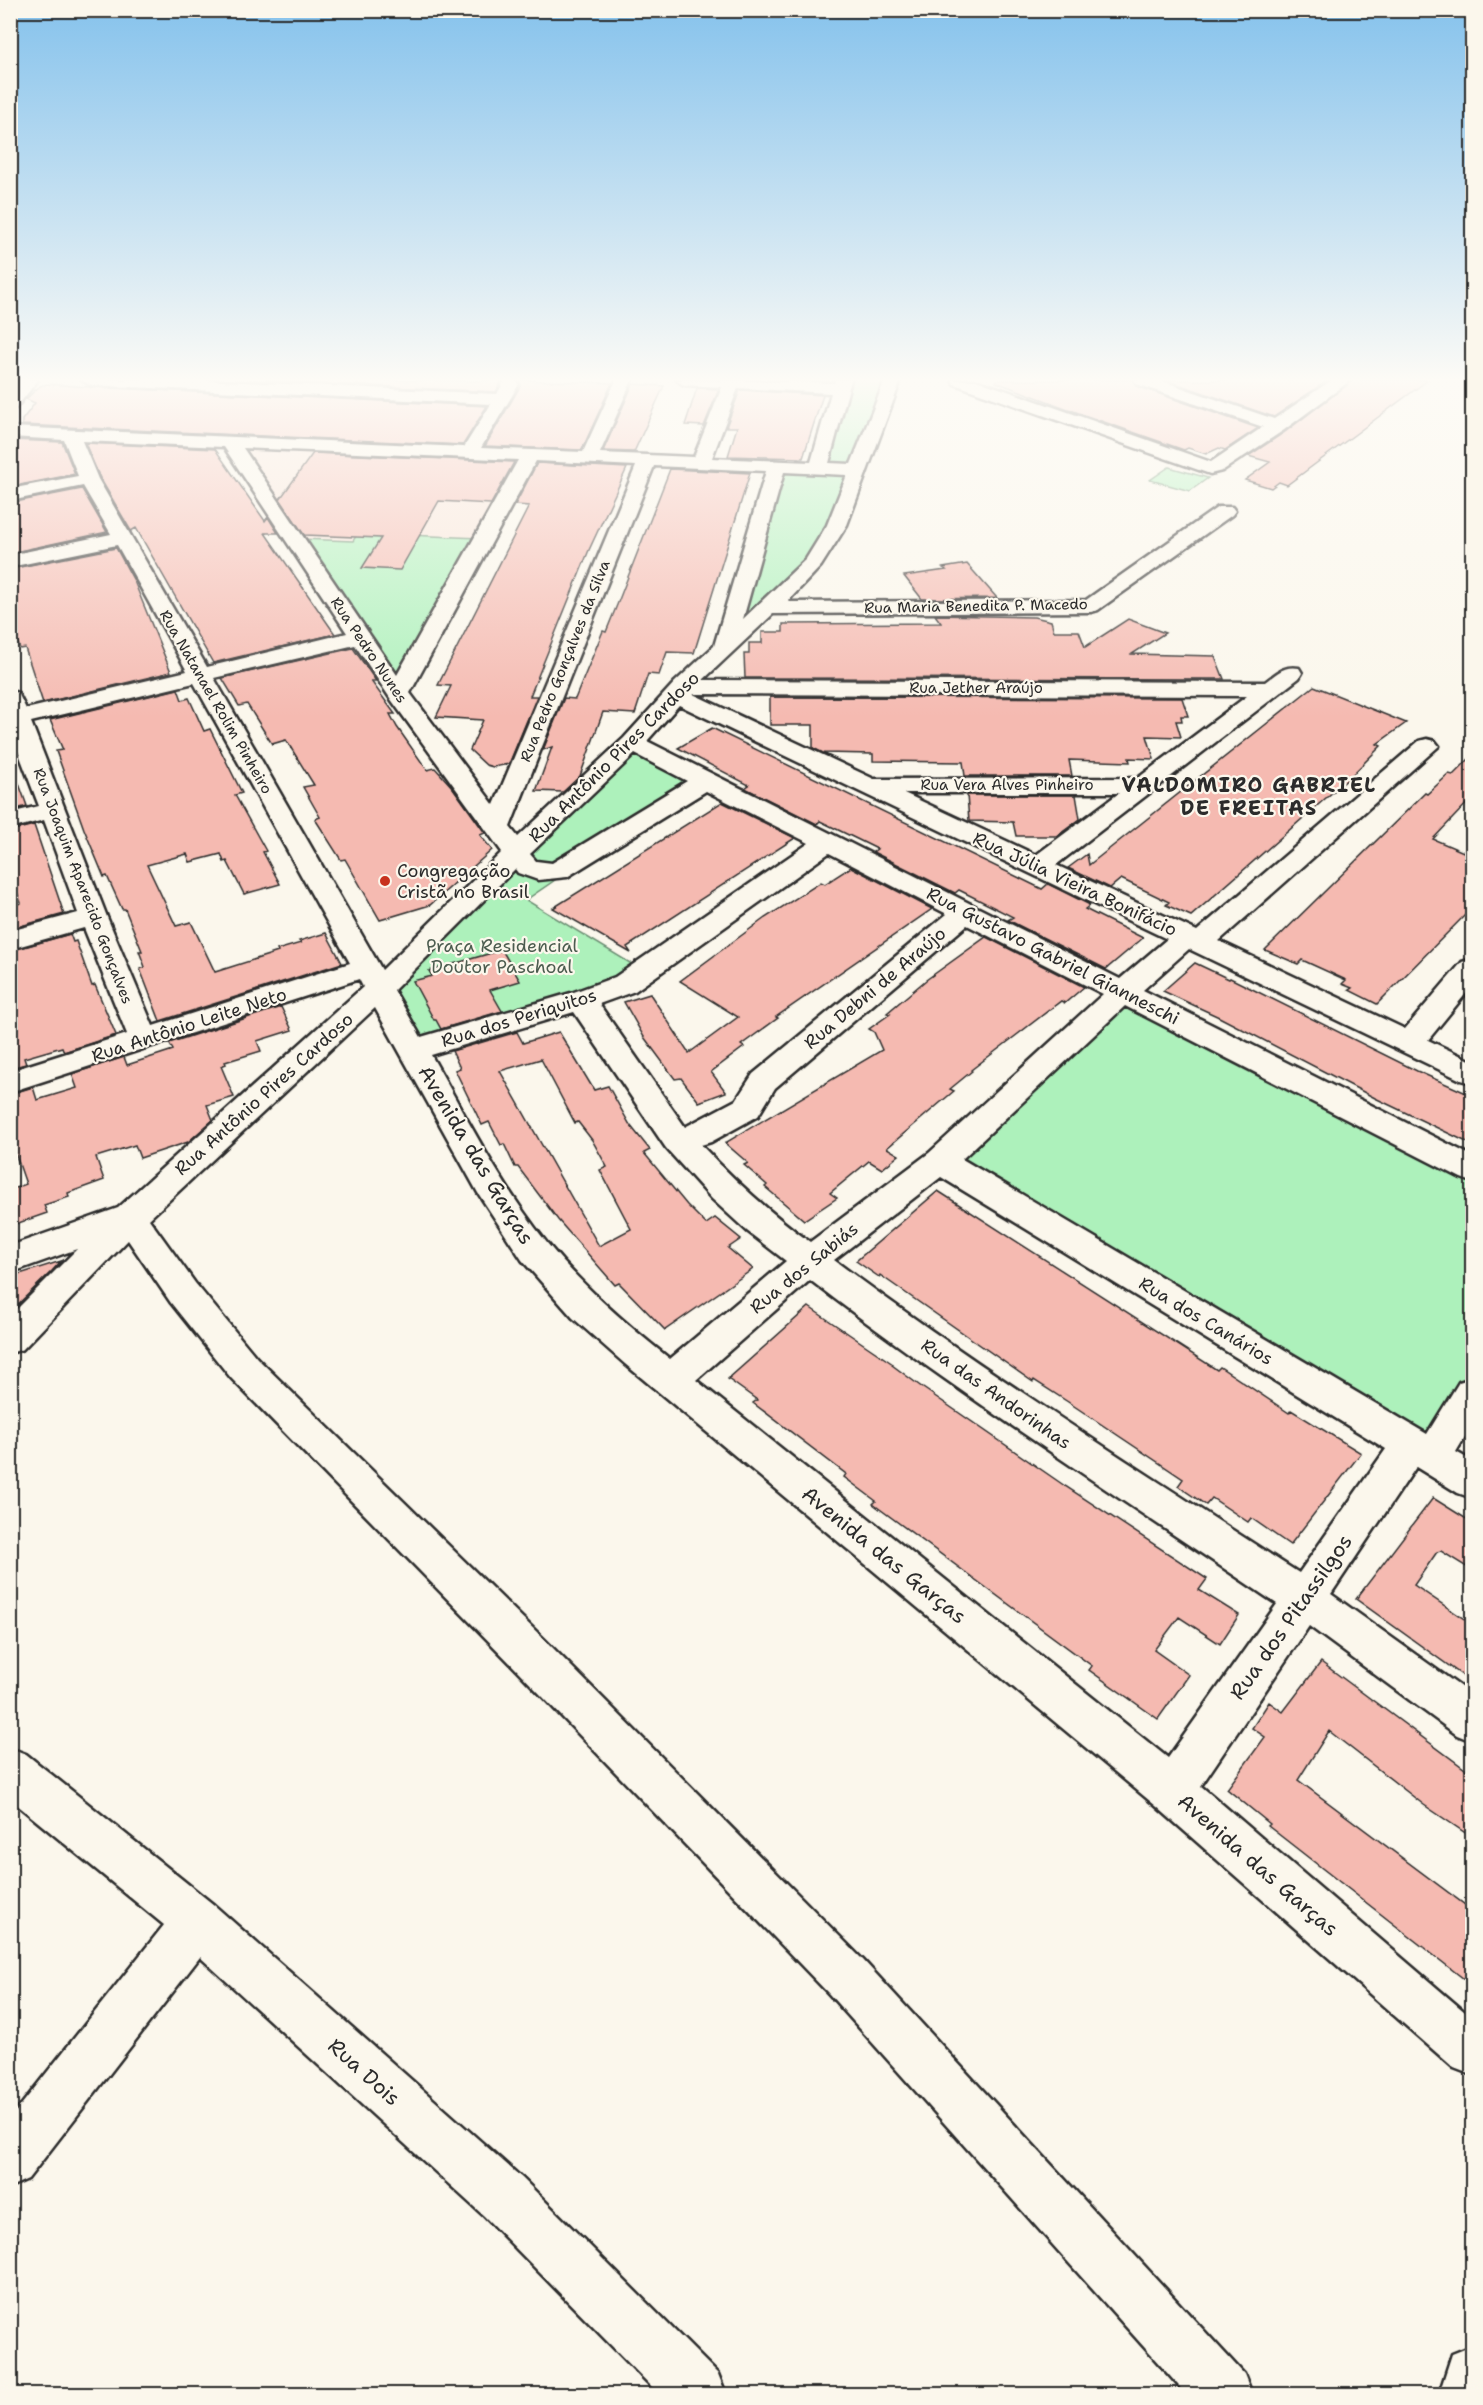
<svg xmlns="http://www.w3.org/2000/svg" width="1483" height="2405" font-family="'Shantell Sans',sans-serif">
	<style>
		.built { fill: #f9e5da }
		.green { fill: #adf1bb; stroke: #6c8e73; stroke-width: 1.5 }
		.building { fill: #f5bab1; stroke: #2b2b2b; stroke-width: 1.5; fill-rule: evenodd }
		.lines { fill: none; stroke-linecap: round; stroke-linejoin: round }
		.minor-casing { stroke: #2b2b2b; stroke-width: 5 }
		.minor { fill: #fbf7ec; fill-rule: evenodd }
		.poi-dot { fill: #c8321e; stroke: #fbf7ec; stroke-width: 2 }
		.labels { text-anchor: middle; stroke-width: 4.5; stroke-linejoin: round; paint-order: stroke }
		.far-street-label { font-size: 15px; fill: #2b2b2b; stroke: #fbf7ec }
		.street-label { font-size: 18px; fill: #2b2b2b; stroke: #fbf7ec }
		.poi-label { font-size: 18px; fill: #2b2b2b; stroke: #fbf7ec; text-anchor: start }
		.park-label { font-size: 18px; fill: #4c5c4f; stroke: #fbf7ec }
		.far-district-label { font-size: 20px; font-weight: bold; letter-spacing: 1.5px; fill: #2b2b2b; stroke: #fbf7ec }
		.near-street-label { font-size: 21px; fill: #2b2b2b; stroke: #fbf7ec }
	</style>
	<rect width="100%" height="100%" fill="#fbf7ec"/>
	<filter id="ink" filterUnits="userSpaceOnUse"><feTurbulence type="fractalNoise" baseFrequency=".0167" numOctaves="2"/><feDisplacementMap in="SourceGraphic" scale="12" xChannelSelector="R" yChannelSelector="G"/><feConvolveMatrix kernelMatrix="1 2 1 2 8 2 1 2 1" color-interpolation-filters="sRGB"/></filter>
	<g filter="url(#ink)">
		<path class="built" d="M233,442l297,13 -46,83 -131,3 -52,-2z"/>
		<path class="green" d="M842,380h51l-35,90 -40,87 -92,84 51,-175 42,2z
			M1169,467l39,11 -18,13 -40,-11z
			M358,533l121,5 -81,147 -97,-146 52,2z
			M633,746l68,34 -175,120 114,69 -19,11 -205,66 -30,-59z
			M1123,992l349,178v223l-39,64 -493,-296z"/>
		<path class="building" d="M247,380l226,1 29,-1 -6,12z
			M518,380l94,3 -30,67 -97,-4 36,-61z
			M996,380h137l3,6 122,42 -33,22 -6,-2 -13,6 -18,-6 -4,2 -100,-35 -88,-33z
			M1166,380h162l-54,37z
			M1353,380h75l-141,105 -8,-3 -8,6 -26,-8 25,-18 -22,-6 37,-24z
			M47,384l43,3 397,19 -24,39 -441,-20v-5l13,-17 -9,-4 14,-13z
			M633,384l31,2 -30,66 -31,-1z
			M697,388l22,1 -15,37 -19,-1z
			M740,390l83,5 -20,63 -75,-2 9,-29h-11z
			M10,440l52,2 13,32 -65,13z
			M85,443l130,6 50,72 3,-4 10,16h-13l70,101 -122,29 -77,-135 -5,3 -31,-53z
			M313,453l201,9 -23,42 -52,-3 -39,69 -38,-2 19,-30 -77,-3 -24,-36z
			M537,463l90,5 -38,82 -30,74 -29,72h7l-28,68 -16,3 -7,-2 -16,-15 13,-30 -47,-3 15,-31 -13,-1 91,-179 -14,-1z
			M670,469l80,4 -56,180 -27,-1 -8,23 -11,-1 -13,40 -32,-2 -23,64 -17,16 -27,-1 16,-44 -9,3 21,-52 11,1 28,-68 3,1 11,-27z
			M82,489l25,43 -97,21v-50z
			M116,548l18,33 37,91 -128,31 -18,-55 -5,1 -10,-31v-49z
			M967,564l30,34 -75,1 -18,-23 42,-6 -3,-2z
			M935,615l99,2 17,4 3,10h25l6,16 43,-28 37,14 -33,21 83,2 9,23 -479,-1 -1,-24h5v-11h13v-11h21v-8l158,-1z
			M353,648l23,33h-5l24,33h-5l7,13 30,43 8,-2 18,20 32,45 -5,2 12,15 -62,55 -50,15 -35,-61 -4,1 -26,-41 5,-2 -17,-30 11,-2 -28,-45 -14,4 -25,-40 -8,2 -17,-28z
			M1314,686l92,37 -29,21 4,2 -31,31 -159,139 -25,-11 3,-3 -48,-23 -11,9 -42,-20 19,-14 2,11z
			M178,689l4,11 7,-2 15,33 6,-2 32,64 -7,2 31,56 -3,1 17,32 -36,10 -17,-33 -3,1 -3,-8 -31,8 -3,-8 -40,11 29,61 15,-4 24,50 63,-20 -1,-2 24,-7 -2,-2 27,-8 16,30 -182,58 -20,-52 5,-2 -6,-16h3l-17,-42h-3l-15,-33 -3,1 -20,-48 -28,-78 7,-1 -13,-30z
			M770,697l412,1 6,18h-7l1,5h-6l5,16 -34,-1 7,23 -25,-1 1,4 -61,-2 3,16h-107l-2,-14 -90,-1v-7l-50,-1 -10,-5v-23h-43z
			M712,728l330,161 6,-5 42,21 -5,4 58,29 -37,31 -98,-49 5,-3 -54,-27 -4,3 -82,-41 4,-3 -57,-28 -3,3 -72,-36 4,-3 -71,-37z
			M1473,755v42l-40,42 40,17v51l-96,97 -28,-14 3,-2 -10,-4 4,-4 -44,-20 -4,4 -33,-14 160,-157 2,1 22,-20 4,1z
			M13,767l14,39 -17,5v-43z
			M967,795h109l4,24 -23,17h-41l-3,-14 -44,-1z
			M722,802l73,36 -168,109 4,6 -78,-45z
			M34,825l30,89 -54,15v-23l11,-3 -11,-31v-41z
			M851,867l81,42 -156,108 2,1 -37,27 3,2 -33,25 15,20 -27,10 -18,-24 -6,1 -31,-42 -20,-35 26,-8 39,59 49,-36 -58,-36 85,-63 56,-36 4,2z
			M70,934l3,8 3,-1 16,45 3,-1 21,50 -52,17 -2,-5 -38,11 2,6 -16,4v-117z
			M986,937l98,50 -19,16 -4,-2 -90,69 1,1 -22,18 4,2 -67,57 12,7 -17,14 -13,-8 -39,32 7,5 -33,22 -39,-33 2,-2 -23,-20 4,-2 -23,-20 157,-93 -8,-18 -5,-3 21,-15 -3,-1 39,-33z
			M502,950l18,31 -30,9 12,21 -61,18 -5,-9h-2l-21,-39 19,-5 -3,-5z
			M1195,963l34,16 1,-1 187,93 56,25v49l-98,-47 -156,-81 -56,-26z
			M281,1007l11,23 -35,11 4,10 -36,11 1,2 -5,2 13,31 -27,8 6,15 -25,22 -48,16 -5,-13 -39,12 8,23 -36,13 1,4 -25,8 3,8 -37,13v-36l16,-6 -16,-46v-44l23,-7 4,13 40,-12 -5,-14 52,-17 3,8 46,-15 -4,-7z
			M517,1032l6,11 36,-11 35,58 14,-4 22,39 20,25 -6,3 43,52 19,19 9,-6 26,21 -13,9 25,21 -88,61 -46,-47 -4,2 -57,-65 -40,-53h-3l-11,-23 -3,1 -12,-23 -7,3 -27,-55 5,-2 -8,-17zM541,1059l34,64 3,-1 14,18 15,27 -7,3 31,59 -32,17 -99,-175z
			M938,1191l279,179 3,-3 69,46 2,-3 70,43 -71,92 -39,-27 -3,4 -36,-24 -6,7 -28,-19 5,-7 -115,-77 -34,-22 -1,2 -153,-107 -1,2 -23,-16z
			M61,1261l-9,10 -42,41v-35z
			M809,1307l84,57 -1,1 31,23 142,98 142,93 -8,11 40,25 -19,29 -41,-27 -25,33 35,25 -31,44 -69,-49 3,-4 -219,-162 3,-3 -32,-24 2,-3 -93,-71 4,-3 -29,-21z
			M1433,1498l40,25v48l-32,-20 -4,1 -23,33 59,40v58l-117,-84z
			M1321,1662l152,113v63l-49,-33 -95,-74 -31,49 175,131v75l-205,-160 2,-2 -43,-35 38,-52 -13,-9 17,-26 14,10z"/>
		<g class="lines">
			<g class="minor-casing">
				<path id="minor" d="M21,380h17l-22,28 -6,1v-16z
					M82,380h117l298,14 8,-14h10l4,4 -38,64 102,4 33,-72h16l-32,73 94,4 28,-70 -38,-2 -8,-5 158,3 1,-3h16l-22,83 22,1 34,-84h16l-54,145 -26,41 -34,36 299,-2 132,-93h14l3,4 -3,4 -134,95 -7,2 -318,2 -70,66 562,2c11,-8 19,-17 34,-14l3,5 -3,5 -243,187 141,66 222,-190 8,-2 8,2 4,5 -220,195 186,88 57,-67 10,-3v27l-44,54 44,21v22l-11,-3 -272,-131 -46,41 329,166v26l-11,-4 -336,-172 -163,153 465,275 32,-52 13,-4v47l-16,27 16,9v37l-14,-5 -42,-26 -85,127 141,101v46l-15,-6 -148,-109 -108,160 271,232v57l-18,-7 -298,-262 -531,-442 -52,-46 -51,-58 -44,-67 -103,-185 -226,211 46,64 62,75 288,282 318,320 381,414 8,20h-66l-357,-400 -314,-326 -284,-290 -60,-75 -43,-63 -105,109 -13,4v-37l67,-67 -67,24v-27l108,-38 245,-221 -4,-8 -349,113v-21l117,-37 -43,-106 -74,21v-18l68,-18 -34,-93 -34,9v-16l29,-7 -29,-76v-39l8,2 8,16 161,-38 -70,-126 -107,22v-12l101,-21 -28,-48 -73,15v-12l68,-13 -14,-36 -54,-3v-10l454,20 27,-43 -401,-19zM738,388l93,5 -20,69 -99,-4zM82,441l142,6 123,186 -140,34 -109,-188zM243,448l275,12 -121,215zM536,461l100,5 -142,339 -84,-112zM654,466l112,5 -52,175 -39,36 -51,56 -106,99 -8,-10zM784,472l63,3 -20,50 -21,34 -63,60zM355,645l35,53 112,154 -120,118 -168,-292zM194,683l156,280 -197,63 -46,-109 -76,-195zM693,694l554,2 -109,82 -264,1zM679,705l488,234 -47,40 -473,-238zM635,754l52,27 -135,82 -16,-2 -6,-7zM706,791l103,52 -194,134 -44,16 -150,44 -27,-47 121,-121 3,4 20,7 29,-3zM904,793h215l-83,62zM829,853l118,61 -194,160 -17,26 -51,27 -86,-123 36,-13zM967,925l136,69 -174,159 -119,89c-40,-29 -75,-61 -109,-97l10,-3 47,-26 17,-28zM574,1012l92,136 46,51 35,32 39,30 -116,98c-44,-35 -87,-72 -123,-116 -46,-57 -80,-125 -116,-188zM941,1177l445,272 -87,124c-157,-102 -315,-201 -465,-313zM810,1280c150,115 310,218 467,324l-109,154 -472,-378z
					M952,380h24l235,82 52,-35 -126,-43 -2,-4h24l115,39 58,-39h19l-67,50 -62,41 -12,3 -256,-90z
					M10,1748l16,6 188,151 308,273 196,196 8,20h-67l-175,-178 -284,-259 -172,222 -18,8v-68l154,-194 -154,-126z
					M1472,2346v48h-33l13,-40z"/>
			</g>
			<use href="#minor" class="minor"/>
		</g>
	</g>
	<linearGradient id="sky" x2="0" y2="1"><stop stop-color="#85c2ec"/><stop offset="0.53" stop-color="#fdfbf6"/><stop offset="1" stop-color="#fdfbf6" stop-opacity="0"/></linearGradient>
	<rect width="1483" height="717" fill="url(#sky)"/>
	<circle class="poi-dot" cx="385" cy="881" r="6"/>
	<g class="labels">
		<g class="far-street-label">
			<text transform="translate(976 606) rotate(-1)" y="5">Rua Maria Benedita P. Macedo</text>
			<text transform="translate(369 650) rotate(56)" y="5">Rua Pedro Nunes</text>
			<text transform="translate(565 661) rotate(-68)" y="5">Rua Pedro Gonçalves da Silva</text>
			<text x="976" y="693">Rua Jether Araújo</text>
			<text transform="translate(216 702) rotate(60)" y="5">Rua Natanael Rolim Pinheiro</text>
			<text x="1007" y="790">Rua Vera Alves Pinheiro</text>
			<text transform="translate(83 886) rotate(69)" y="5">Rua Joaquim Aparecido Gonçalves</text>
		</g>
		<g class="street-label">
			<text transform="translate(614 757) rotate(-45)" y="6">Rua Antônio Pires Cardoso</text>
			<text transform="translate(1075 884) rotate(25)" y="6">Rua Júlia Vieira Bonifácio</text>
			<text transform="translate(1053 956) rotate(27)" y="6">Rua Gustavo Gabriel Gianneschi</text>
			<text transform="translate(875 988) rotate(-40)" y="6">Rua Debni de Araújo</text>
			<text transform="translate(519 1018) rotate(-17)" y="6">Rua dos Periquitos</text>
			<text transform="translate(189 1025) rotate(-18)" y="6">Rua Antônio Leite Neto</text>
			<text transform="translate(264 1094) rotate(-42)" y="6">Rua Antônio Pires Cardoso</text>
			<text transform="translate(804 1268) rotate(-39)" y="6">Rua dos Sabiás</text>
			<text transform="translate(1206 1321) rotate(31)" y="6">Rua dos Canários</text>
			<text transform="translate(996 1394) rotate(35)" y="6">Rua das Andorinhas</text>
		</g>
		<g class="poi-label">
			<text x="397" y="877">Congregação<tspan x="397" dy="21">Cristã no Brasil</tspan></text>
		</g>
		<g class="park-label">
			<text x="502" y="952">Praça Residencial<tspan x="502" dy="21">Doutor Paschoal</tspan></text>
		</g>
		<g class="far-district-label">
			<text x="1249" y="792">VALDOMIRO GABRIEL<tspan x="1249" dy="23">DE FREITAS</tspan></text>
		</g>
		<g class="near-street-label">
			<text transform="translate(476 1155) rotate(59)" y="7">Avenida das Garças</text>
			<text transform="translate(884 1555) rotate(39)" y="7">Avenida das Garças</text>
			<text transform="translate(1291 1617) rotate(-55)" y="7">Rua dos Pitassilgos</text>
			<text transform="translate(1258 1865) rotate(41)" y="7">Avenida das Garças</text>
			<text transform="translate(364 2072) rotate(42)" y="7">Rua Dois</text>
		</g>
	</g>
	<rect width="1483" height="2405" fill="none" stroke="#fbf7ec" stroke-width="36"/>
	<rect x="18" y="18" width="1447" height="2369" fill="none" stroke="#2b2b2b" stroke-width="2" filter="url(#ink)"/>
</svg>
